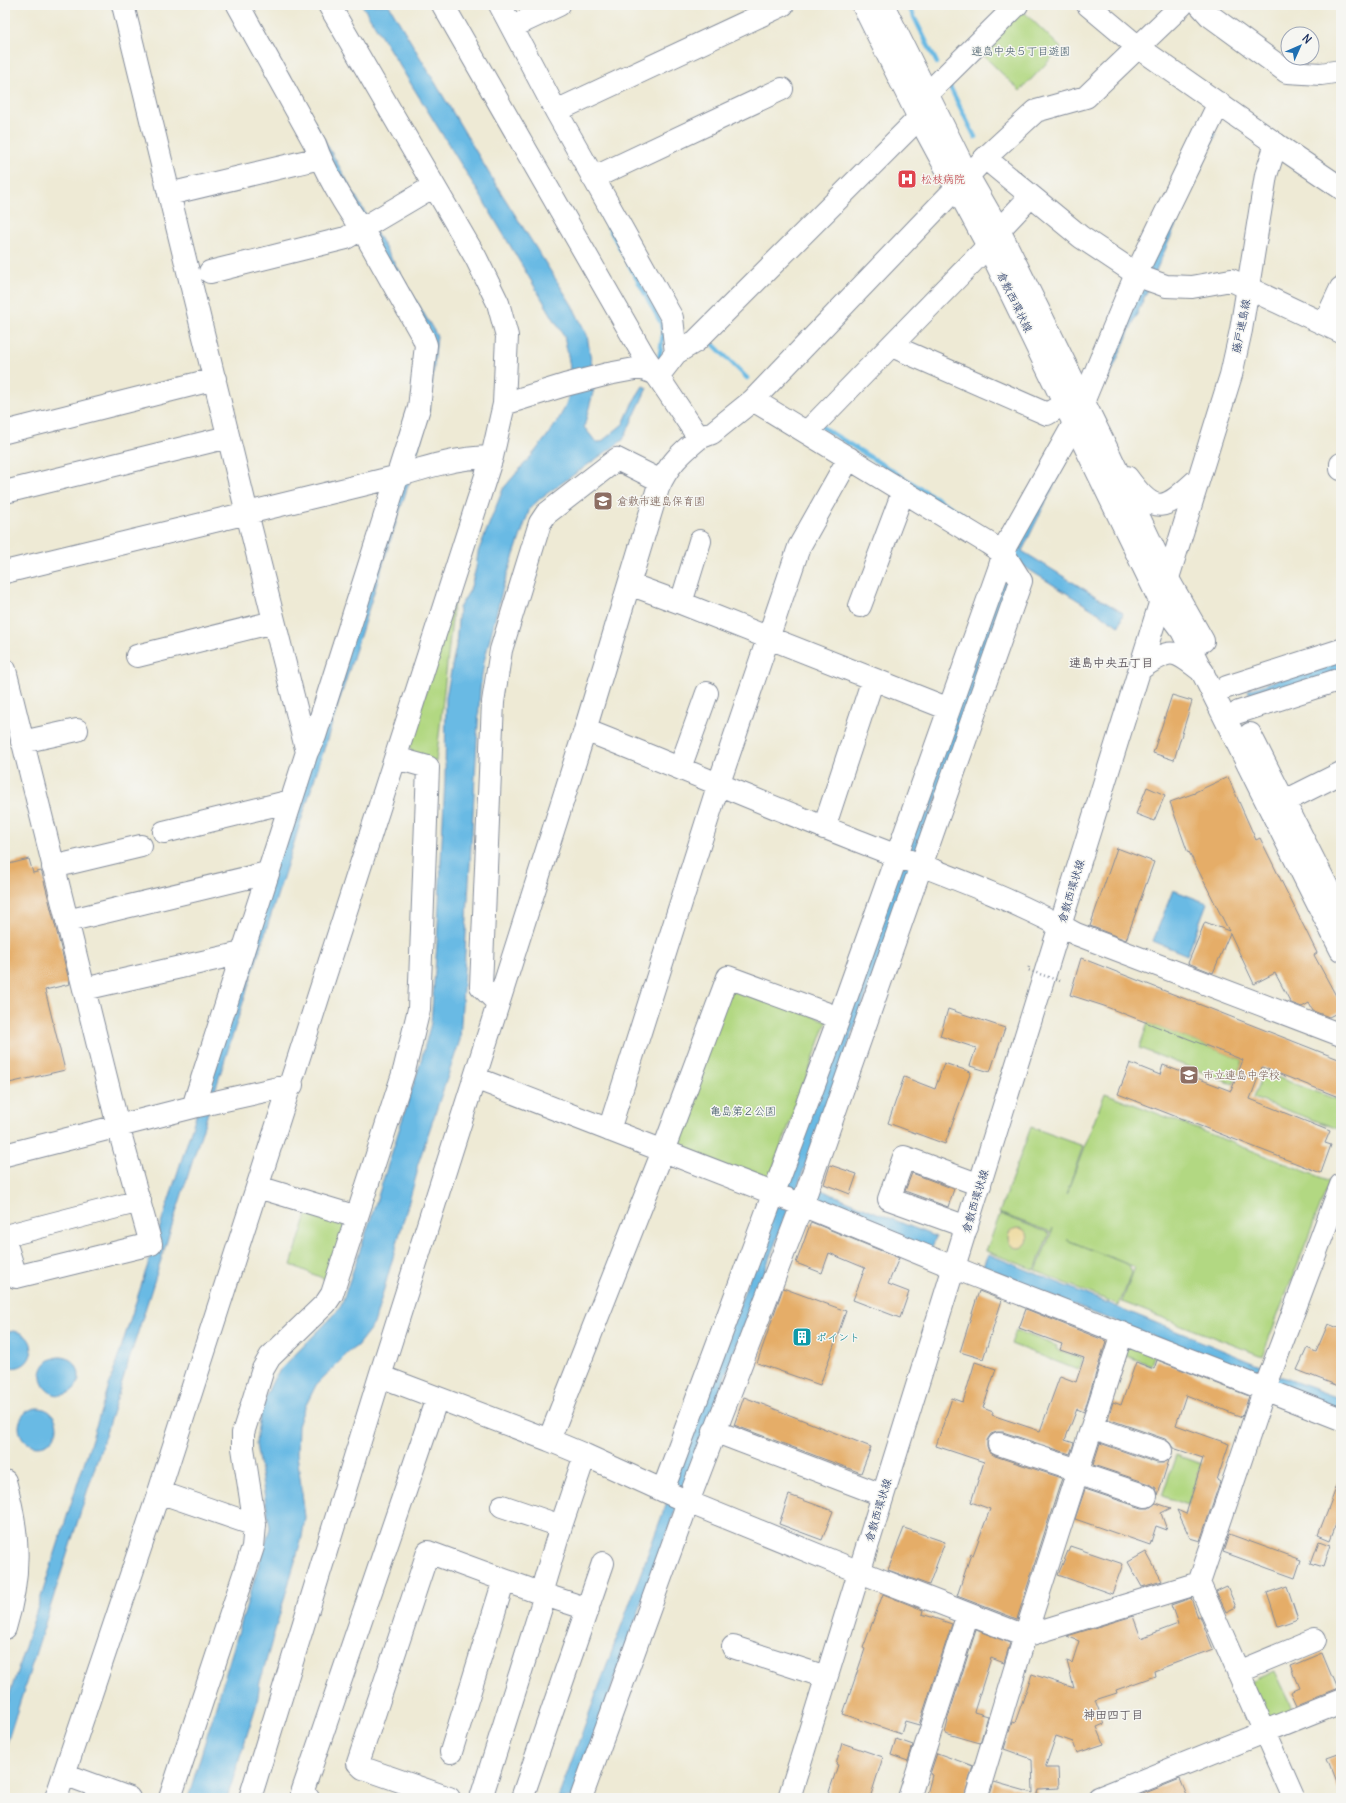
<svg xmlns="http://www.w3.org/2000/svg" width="1346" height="1803" font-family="Delius,'Klee One',sans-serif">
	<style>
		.green { fill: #b2d882; stroke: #668470 }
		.sand { fill: #eeda9e; stroke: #84847e }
		.water { fill: #69bae4; stroke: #4274a1 }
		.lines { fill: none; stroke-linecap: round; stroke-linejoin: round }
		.stream { stroke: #69bae4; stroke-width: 4.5 }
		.building { fill: #e5ad67 }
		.minor-casing { stroke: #848c9a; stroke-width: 24 }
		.major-casing { stroke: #848c9a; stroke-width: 24 }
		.minor { stroke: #fff; stroke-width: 22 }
		.major { stroke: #fff; stroke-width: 22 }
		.path-bridge { stroke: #848c9a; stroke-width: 2.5; stroke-dasharray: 1 3; stroke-linecap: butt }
		.labels { text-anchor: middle; stroke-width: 3; stroke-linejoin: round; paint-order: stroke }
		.park-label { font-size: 11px; fill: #415967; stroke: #f6f6f2 }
		.health-label { font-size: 11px; fill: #be3a42; stroke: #f6f6f2; text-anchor: start }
		.street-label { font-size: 11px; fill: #1b2f5e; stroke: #f6f6f2 }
		.education-label { font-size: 11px; fill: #785e54; stroke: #f6f6f2; text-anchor: start }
		.culture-label { font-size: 11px; fill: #0d838f; stroke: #f6f6f2; text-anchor: start }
		.neighbourhood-label { font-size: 12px; font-weight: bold; fill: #625b61; stroke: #f6f6f2 }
	</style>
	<rect width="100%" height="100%" fill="#f6f6f2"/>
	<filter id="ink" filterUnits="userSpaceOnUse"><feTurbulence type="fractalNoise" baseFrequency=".025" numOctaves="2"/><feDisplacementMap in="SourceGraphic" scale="8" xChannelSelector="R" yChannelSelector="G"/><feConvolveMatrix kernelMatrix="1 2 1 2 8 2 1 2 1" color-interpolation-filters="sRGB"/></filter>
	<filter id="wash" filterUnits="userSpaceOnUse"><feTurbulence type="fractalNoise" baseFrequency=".012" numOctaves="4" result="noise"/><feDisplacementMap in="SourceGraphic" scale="16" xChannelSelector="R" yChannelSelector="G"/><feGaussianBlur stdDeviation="0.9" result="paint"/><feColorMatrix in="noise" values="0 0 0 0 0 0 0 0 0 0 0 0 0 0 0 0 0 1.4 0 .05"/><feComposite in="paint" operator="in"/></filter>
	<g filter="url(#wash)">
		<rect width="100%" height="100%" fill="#eeead5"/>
		<path class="green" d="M1022,10l39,38 -41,43 -39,-38z
			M454,601l-18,161 -23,-7 -4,-10z
			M729,986l98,35 -59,162 -89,-33 -6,-7z
			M1148,1023l95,37 -10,24 -94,-36z
			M1263,1072l78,29v29l-88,-32z
			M1105,1093l225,88 -68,175 -140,-54 13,-35 -68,-27 62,25 3,8 -13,32 -83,-34 17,-43 -2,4 -52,-19 32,-86 52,19 -17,49z
			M309,1208l37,18 -19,54 -36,-15z
			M1000,1214l49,19 -14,37 -49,-19z
			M1016,1330l41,16 -1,3 26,10 -4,11 -67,-26z
			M1127,1339l29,11 -5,15 -30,-11z
			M1176,1455l25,9 -13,41 -26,-9z
			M1274,1671l19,40 -25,12 -18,-41z"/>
		<path class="sand" d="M1008 1238a10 10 0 1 1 20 0a10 10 0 1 1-20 0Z"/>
		<path class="water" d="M362,5h27l104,175 79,125 15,30 8,50 -11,42 12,15h5l22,-18 10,-22 10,-16 4,2 -24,52 -81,57 -12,11 -27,79 -19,75 -4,27 -20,351 -43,127v6l-43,151 -17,22 -7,5 -34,34 -13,26 -5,15 -1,28 8,63 -3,20 -42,145 -3,21 -30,95h-39l82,-270 -14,-84c1,-21 10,-56 23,-73l55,-56 7,-9 31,-91 48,-151 11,-41 6,-79 8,-165 1,-82 10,-51 3,-38 11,-18 6,-22 2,-16 25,-63c20,-25 60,-64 66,-95 4,-18 -1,-40 -5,-58l-84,-141z
			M287,73l86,154 64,109 -7,70 -19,70 -406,1273v-40l192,-597 232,-760z
			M1210,131l6,3 -108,246 -8,-5z
			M1062,457l5,2 -45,92 101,62 -4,13 -99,-62 -225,630 -7,15 -106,282 -110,307h-14l219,-595 234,-652z
			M1341,658v14l-89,28 -4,-10z
			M1173,890l34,13 -20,52 -34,-14z
			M819,1189l117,48 -6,15 -117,-48z
			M988,1254l278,114 -5,11 -279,-110z
			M13,1331c31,4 20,45 -8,35v-33z
			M41 1376a19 19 0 1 1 38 0a19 19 0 1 1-38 0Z
			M1277,1375l64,24v13l-68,-26z
			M19 1427a19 19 0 1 1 38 0a19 19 0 1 1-38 0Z"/>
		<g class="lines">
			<path class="stream" d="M908,5l29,58
				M949,85l26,52
				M601,213l60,110 2,11 -4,26
				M707,338l40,40
				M822,427l141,88"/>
		</g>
		<g id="blocks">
			<path class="building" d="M1172,695l20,6 -18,59 -21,-7z
				M1228,777l28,63 4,-2 57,115 -3,2 27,50v6l-12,6 -16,-6 -4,-8 -7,4 -11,-4 -16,-30 -21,11 -24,-51 -17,40 -25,-10 17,-41 24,9 -40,-79 -1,1 -18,-51 25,-9v-1z
				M1147,787l18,8 -11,26 -18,-7z
				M1117,848l37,14 -28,78 -36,-14z
				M29,859l4,14 8,-2 1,2 28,111 -25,6 20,80 -60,14v-219z
				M1081,958l260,102v38l-79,-31 -12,32 80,32 -5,12 6,2 -10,28 -203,-79 12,-31 30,12 3,-10 68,26 12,-31 -139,-54 -34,-11z
				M948,1009l57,19 -15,44 -20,-6 6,-18 -36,-12z
				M944,1063l27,9 -26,72 -57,-21 16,-46 31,12z
				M830,1165l27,9 -7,20 -26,-10z
				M912,1173l42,16 -6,18 -43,-16z
				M811,1222l88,36 -11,26 21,8 -9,26 -47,-18 12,-32 -36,-15 -7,20 -26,-10z
				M783,1288l63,23 -26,74 -63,-22z
				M979,1291l23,9 -19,59 -23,-7z
				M1026,1309l80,32 -22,71 -7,-3 -12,31 9,3 -4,11 -67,-22h-6l-6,2 -4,6v6l2,6 6,4 67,22 -45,141 -60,-23 14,-42 2,1 17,-46 -19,-7 13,-40 -48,-16 16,-48 11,4 12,-40 21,7 -13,39 10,4 -1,3 48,16 20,-55 16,6 8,-24 -24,-8 2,-6 -43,-16z
				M1328,1324l13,5v58l-44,-17 10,-22 9,4z
				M1157,1360l92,36 -7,21 -56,-22 -10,30 53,19 -12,36 3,2 -20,59 -10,-3 -13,-28 9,4 17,-56 -30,-10 -3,-5 -5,-4 -57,-20 5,-17 8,3 15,-43 18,7z
				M744,1397l127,50 -10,26 -127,-48z
				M1100,1443l57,20h6l6,-3 -11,35 -2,-7 -6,-4 -57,-19z
				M1340,1478h1v33l-11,29 -12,-5z
				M1085,1489l57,19h7l7,-5 15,5 -10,5 6,17 -11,-4 -6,19 -75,-26z
				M789,1495l44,16 -11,29 -43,-16z
				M904,1528l41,14 -16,43 -41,-15z
				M1229,1534l72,26 -6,18 -72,-26z
				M1319,1541l11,4 -7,22 -12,-4z
				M1070,1546l53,18 -11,30 -54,-19z
				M1146,1552l16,29 -20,6 -14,-25z
				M1227,1586l9,21 -10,5 -10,-21z
				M1287,1586l11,33 -20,7 -11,-33z
				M883,1594l40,16 -1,4 30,10 -33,101 -14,-4 -4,13 -58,-20 22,-65 -2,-1z
				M1191,1598l7,19 2,-1 13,33 -59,22 1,5 -39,14 1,3 -22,7 9,24 -7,3 7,17 -27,9 -4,-11 -17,-6 -11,32h13l1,20 -21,1 -2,9h-47l5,-16 39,11 -1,-34 -28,-10 8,-27 3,1 17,-49 42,14 -7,-27 5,2 7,-22 -12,-5 66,-20 8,22 37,-14 -7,-19z
				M976,1630l34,13 -6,20 -13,-5 -17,54 14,4 -8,27 -35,-10 3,-12h-1z
				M1322,1653l15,36 -40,16 -6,-13 9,-4 -9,-22z
				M896,1739l17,6 -5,16 -17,-6z
				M842,1743l41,14 -13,41h-43l11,-33 -2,-1z
				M937,1753l36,13 -9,32h-38l6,-23 -2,-1z
				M1341,1754v38h-1l-13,-33z
				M1180,1779l8,19h-55z"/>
		</g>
	</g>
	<g filter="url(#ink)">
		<use href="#blocks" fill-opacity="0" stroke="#848c9a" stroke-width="1"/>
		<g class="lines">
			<g class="minor-casing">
				<path id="minor" d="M123,5l124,508 60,239 -114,355
					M238,5l77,139c8,25 33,67 49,88l59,105 3,8 -7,63 -104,328 -8,16
					M500,5l56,106 116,207 4,35
					M1088,5l50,42 138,97
					M1200,5l9,10 78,57 34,2 20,-3
					M512,27l47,-22
					M928,93l89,-88
					M556,111l227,-106
					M985,158l96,79 60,40 25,9 26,1 39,-7 110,52
					M593,178l189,-89
					M169,194l151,-36
					M999,230l32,-34
					M210,272l136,-34 88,-52
					M1324,324l17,-36
					M892,346l155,68 17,-10
					M753,400l232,-242 51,-47 50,-14 96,-92
					M504,404l61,-19 43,-11 32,-6 19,7 17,-22 20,-12 223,-223
					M5,432l210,-53
					M807,432l181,-186
					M1341,464v5
					M5,492l223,-55
					M5,572l386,-94c32,-10 67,-21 101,-21
					M1168,579l35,62
					M629,584l52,19 268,106
					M681,603l19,-62
					M1161,603l21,28 77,156 82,163
					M860,606l43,-114
					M137,656l137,-34
					M5,670l113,456 33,118 -135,33 -11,-36
					M1227,687l114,-37
					M1239,712l102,-33
					M585,730c89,35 176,73 266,108 75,30 153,56 225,96l265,101
					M1250,734l91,180
					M22,742l55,-12
					M680,768l27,-75
					M1283,802l58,-29
					M824,828l49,-149
					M164,832l127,-31
					M53,867l88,-21
					M67,921l200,-48
					M84,989l158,-36
					M498,1003l-17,-17 12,-284 8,-52 39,-127 6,-9 71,-55 44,22
					M475,1078l300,116 195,80 371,145
					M609,1130l109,-344 81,-239 50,-89
					M5,1155l188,-48 99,-22
					M258,1187l99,30
					M967,1227l-78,-28 15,-42 76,28
					M5,1236l135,-35
					M380,1376l169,64 36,15 103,47 154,63 183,71 174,-53
					M1092,1427l69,24
					M714,1431l168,64
					M549,1440l114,-289 65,-174 111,41
					M999,1444l79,26
					M1077,1473l69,23
					M5,1481c15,54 16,94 0,147
					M663,1490l176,-472 160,-449 7,-24 68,-121 62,-150 83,-171
					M159,1492l96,33
					M502,1506l59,20
					M541,1593l20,-67 24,-71
					M733,1647l93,30
					M1238,1672l77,-32
					M451,1752l53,-172
					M64,1774l65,24
					M56,1798l103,-306 333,-1035 12,-53 3,-68 -9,-33 -22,-45 -147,-253
					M170,1798l83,-251 2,-22 -12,-77v-15l20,-64 7,-12 56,-54 6,-9 72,-223 15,-62 9,-242 -32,-9
					M250,1798l130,-422 205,-646 73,-242c10,-23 22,-34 41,-50l-55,-82 -201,-351
					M308,1798l-6,-5 135,-395
					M449,1798l-86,-30 -5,-5 70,-211 117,43 43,14
					M481,1798l64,-203
					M522,1798l81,-235
					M581,1798l107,-296 114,-297 219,-624 -17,-27 -16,-11 -235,-143 -41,33 -13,5
					M909,1798l59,-184
					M976,1798l49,-162 97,-303
					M1099,1798l242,-97
					M1294,1798l-95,-215 66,-195 76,-203"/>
			</g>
			<g class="major-casing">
				<path id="major" d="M863,5l56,113 69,128 173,357
					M883,5l85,171 31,54 106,215 63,134
					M1127,477c30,41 38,32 71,2
					M1140,669c33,-22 32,-20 63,3
					M789,1798l442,-1423 10,-45 25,-155 10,-31 65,44"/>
			</g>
			<use href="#minor" class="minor"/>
			<use href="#major" class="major"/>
			<path class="path-bridge" d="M1029,967l-1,3 32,11 -1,2"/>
		</g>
	</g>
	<defs>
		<g id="hospital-square" transform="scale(1)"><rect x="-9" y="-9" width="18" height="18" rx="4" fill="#e0444e" stroke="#f6f6f2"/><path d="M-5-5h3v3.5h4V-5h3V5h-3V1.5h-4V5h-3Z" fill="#fff"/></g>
		<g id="school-square" transform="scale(1)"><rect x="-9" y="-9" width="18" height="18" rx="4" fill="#8d6e63" stroke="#f6f6f2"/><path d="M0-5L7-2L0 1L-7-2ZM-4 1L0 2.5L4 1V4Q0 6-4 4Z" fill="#fff"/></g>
		<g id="building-square" transform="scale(1)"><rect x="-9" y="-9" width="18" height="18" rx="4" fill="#0f9aa8" stroke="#f6f6f2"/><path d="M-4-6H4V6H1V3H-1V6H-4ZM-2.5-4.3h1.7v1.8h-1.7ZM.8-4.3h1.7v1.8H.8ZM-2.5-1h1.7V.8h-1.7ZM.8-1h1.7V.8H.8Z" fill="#fff"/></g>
	</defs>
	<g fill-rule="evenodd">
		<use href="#hospital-square" x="907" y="179"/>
		<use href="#school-square" x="603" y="501"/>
		<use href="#school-square" x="1189" y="1075"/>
		<use href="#building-square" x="802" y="1337"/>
	</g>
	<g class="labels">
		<g class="park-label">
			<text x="1021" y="55">連島中央５丁目遊園</text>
			<text x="743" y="1115">亀島第２公園</text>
		</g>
		<g class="health-label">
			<text x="921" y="183">松枝病院</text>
		</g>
		<g class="street-label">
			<text transform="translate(1015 302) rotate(64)" y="4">倉敷西環状線</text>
			<text transform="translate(1241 326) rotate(-79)" y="4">藤戸連島線</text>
			<text transform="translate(1071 891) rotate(-73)" y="4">倉敷西環状線</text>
			<text transform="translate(975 1201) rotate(-73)" y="4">倉敷西環状線</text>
			<text transform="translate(878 1510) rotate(-73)" y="4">倉敷西環状線</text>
		</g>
		<g class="education-label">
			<text x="617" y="505">倉敷市連島保育園</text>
			<text x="1203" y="1079">市立連島中学校</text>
		</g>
		<g class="culture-label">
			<text x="816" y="1341">ポイント</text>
		</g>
		<g class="neighbourhood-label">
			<text x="1111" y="667">連島中央五丁目</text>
			<text x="1113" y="1719">神田四丁目</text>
		</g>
	</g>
	<rect width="1346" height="1803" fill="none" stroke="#f6f6f2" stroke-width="20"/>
	<g transform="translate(1300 46) rotate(45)"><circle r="19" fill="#f6f6f2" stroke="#9ea6b7"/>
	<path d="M0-3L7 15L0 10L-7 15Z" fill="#1f6fb2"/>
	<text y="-6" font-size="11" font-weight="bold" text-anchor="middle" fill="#1b2f5e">N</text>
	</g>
</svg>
